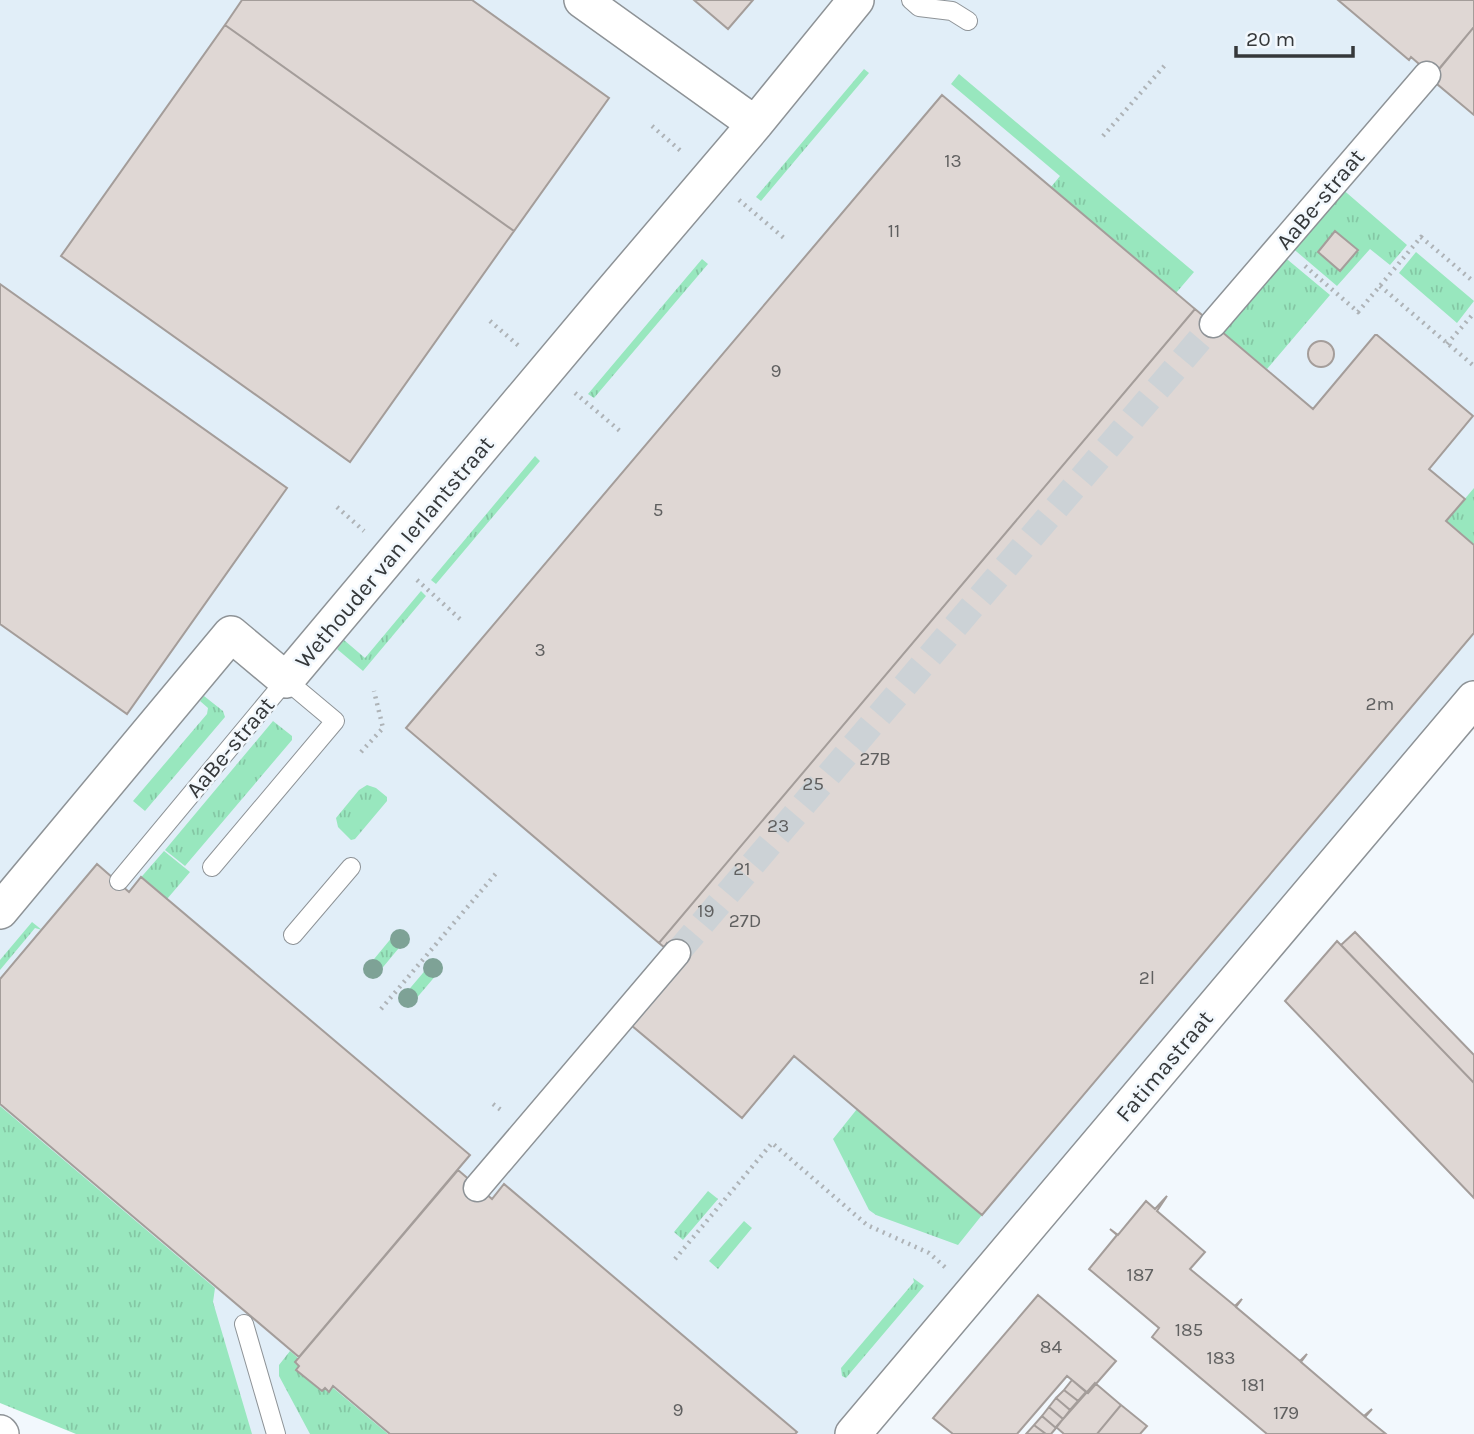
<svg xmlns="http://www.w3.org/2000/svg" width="1474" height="1434" font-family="Karla,sans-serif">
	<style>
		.built { fill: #e1eef8 }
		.grass { fill: url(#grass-tufts) }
		.building { fill: #dfd7d4; stroke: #a49d9a; stroke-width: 2 }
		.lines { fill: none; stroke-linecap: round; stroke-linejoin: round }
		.pedestrian-tunnel { stroke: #ccd2d6; stroke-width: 26; stroke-dasharray: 26 13; stroke-linecap: butt }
		.service-casing { stroke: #8e9397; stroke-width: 20 }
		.pedestrian-casing { stroke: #8e9397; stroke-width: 29 }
		.minor-casing { stroke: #8e9397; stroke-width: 38 }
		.path { stroke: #aeb3b7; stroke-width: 4.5; stroke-dasharray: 2 5; stroke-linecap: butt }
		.service { stroke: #fff; stroke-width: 18 }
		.pedestrian { stroke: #fff; stroke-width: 26 }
		.minor { stroke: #fff; stroke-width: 35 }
		.tree { fill: #7ea296 }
		.labels { text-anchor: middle; stroke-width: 5; stroke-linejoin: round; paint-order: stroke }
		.number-label { font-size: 19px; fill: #606060 }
		.street-label { font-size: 23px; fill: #35383a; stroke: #f2f8fd }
	</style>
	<defs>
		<pattern id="grass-tufts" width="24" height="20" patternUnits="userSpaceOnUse" patternTransform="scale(1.75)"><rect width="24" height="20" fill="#98e7be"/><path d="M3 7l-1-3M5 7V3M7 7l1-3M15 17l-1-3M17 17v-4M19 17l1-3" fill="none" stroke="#84c7a4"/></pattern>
	</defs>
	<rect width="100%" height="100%" fill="#f2f8fd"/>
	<path class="built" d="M0,0h1474v705l-618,729h-769l-87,-36z"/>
	<path class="grass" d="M864,69l5,4 -108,128 -5,-4z
		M959,74l235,198 -18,21 -125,-106 9,-11 -109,-92z
		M1340,187l67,58 -17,20 -20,-16 -33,37 -47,-40z
		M1416,252l58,49 -17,22 -58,-50z
		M1282,255l48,40 -63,74 -47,-38z
		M702,259l6,5 -114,134 -6,-4z
		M535,456l5,5 -104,123 -5,-4z
		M1474,488v57l-28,-24z
		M421,591l5,5 -63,75 -26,-22 7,-9 21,18z
		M204,696l19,15 2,6 -80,94 -12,-10 74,-87 1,-6 -8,-7z
		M273,721l19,15v4l-107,126 -20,-16z
		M367,785l9,3 11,9v4l-32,38 -4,1 -13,-13 -2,-9 23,-28z
		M164,851l26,21 -34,40 -26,-22z
		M32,922l10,8 -7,-2 -35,42v-10z
		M398,930l10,7 -34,41 -9,-8z
		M434,960l9,7 -34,40 -9,-7z
		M0,1106l215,182 -2,14 39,132h-176l-76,-31z
		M857,1109l125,106 -24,30 -82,-30 -7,-5 -36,-71z
		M708,1191l10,8 -35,41 -9,-8z
		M744,1221l8,7 -34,41 -9,-8z
		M913,1278l11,8 -78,92 -4,-2 -1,-8 73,-86z
		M290,1351l8,7 -3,5 33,29 4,-5 56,47h-78l-31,-58v-11z"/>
	<path class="building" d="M242,0h230l137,98 -95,133 -289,-206z
		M694,0h59l-25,29z
		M1338,0h136v27l-41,49 -22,-19 -2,3z
		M225,25l289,206 -164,231 -289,-206z
		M1474,27v88l-43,-36z
		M942,95l253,214 -536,634 -253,-215z
		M1335,231l23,19 -18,21 -22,-19z
		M0,284l287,204 -160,226 -127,-90z
		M1195,309l118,100 62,-74h2l96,81 -44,53 36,30 -19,22 28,24v88l-492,582 -188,-159 -52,62 -111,-93 53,-66 -17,-16 -3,4 -5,-4z
		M1308 354a13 13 0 1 1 26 0a13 13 0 1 1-26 0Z
		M97,864l32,28 12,-15 329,278 -171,202 -299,-253v-125z
		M1355,932l119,123v28l-133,-138z
		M1337,941l137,142v115l-189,-197z
		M458,1170l34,29 12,-15 293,248 -2,2h-405l-57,-48 -4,6 -4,-4 -3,3 -26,-21 3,-4 -4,-4z
		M1167,1196l-10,15 48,41 -15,17 45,37 7,-7 -6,8 64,54 7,-7 -6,8 63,54 8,-7 -7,8 21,17h-119l-115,-97 7,-9 -70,-59 28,-34 -7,-6 8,6 28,-34 9,8z
		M1038,1295l78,66 -28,32 -21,-17 -50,58h-64l-20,-16z
		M1072,1380l14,12 -8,9 -14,-11z
		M1095,1383l26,22 -24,29h-33l-8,-7z
		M1064,1390l14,11 -8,9 -14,-12z
		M1056,1398l14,12 -7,9 -14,-12z
		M1121,1405l26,21 -7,8h-43z
		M1049,1407l14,12 -7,9 -14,-12z
		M1042,1416l14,12 -5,6h-5l-12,-9z
		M1034,1425l12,9h-20z"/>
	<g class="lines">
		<path class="pedestrian-tunnel" d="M677,953l536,-629"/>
		<g class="service-casing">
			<path id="service" d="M911,0l8,7 33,4 16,10
				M119,881l167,-201 49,41 -123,146
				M293,935l58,-68
				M244,1324l32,110"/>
		</g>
		<g class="pedestrian-casing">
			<path id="pedestrian" d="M1213,324l214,-249
				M477,1188l200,-235"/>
		</g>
		<g class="minor-casing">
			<path id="minor" d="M582,0l173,124
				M0,911l231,-277 55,46 320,-381 149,-175 101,-124
				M0,1433l1,1
				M853,1434l621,-735"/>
		</g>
		<path class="path" d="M652,126l30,26
			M1103,136l63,-72
			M739,200l45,38
			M1305,266l53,46 63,-75 53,45
			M1380,286l94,80
			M490,321l30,26
			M1447,344l27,-31
			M575,393l45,38
			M337,507l27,24
			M417,580l43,39
			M361,752l22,-24 -9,-37
			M381,1009l117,-138
			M493,1104l8,6
			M675,1259l97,-116 95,82 62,28 17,15"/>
		<use href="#service" class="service"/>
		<use href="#pedestrian" class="pedestrian"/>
		<use href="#minor" class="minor"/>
	</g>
	<g class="tree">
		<circle cx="400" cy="939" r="10"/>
		<circle cx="433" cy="968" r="10"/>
		<circle cx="373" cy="969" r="10"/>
		<circle cx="408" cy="998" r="10"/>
	</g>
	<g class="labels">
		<g class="number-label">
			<text x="953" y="167">13</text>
			<text x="894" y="237">11</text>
			<text x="776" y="377">9</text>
			<text x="658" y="516">5</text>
			<text x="540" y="656">3</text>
			<text x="1380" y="710">2m</text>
			<text x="875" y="765">27B</text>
			<text x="813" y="790">25</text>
			<text x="778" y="832">23</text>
			<text x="742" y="875">21</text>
			<text x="706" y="917">19</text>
			<text x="745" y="927">27D</text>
			<text x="1147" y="984">2l</text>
			<text x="1140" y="1281">187</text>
			<text x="1189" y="1336">185</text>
			<text x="1051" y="1353">84</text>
			<text x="1221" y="1364">183</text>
			<text x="1253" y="1391">181</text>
			<text x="678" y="1416">9</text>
			<text x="1286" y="1419">179</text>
		</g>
		<g class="street-label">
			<text transform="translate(1320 199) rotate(-50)" y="8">AaBe-straat</text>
			<text transform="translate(394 552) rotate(-50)" y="8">Wethouder van Ierlantstraat</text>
			<text transform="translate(230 747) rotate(-50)" y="8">AaBe-straat</text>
			<text transform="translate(1164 1066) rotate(-50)" y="8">Fatimastraat</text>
		</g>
	</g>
	<path d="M1236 46v10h117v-10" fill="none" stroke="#35383a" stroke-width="3.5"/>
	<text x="1246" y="46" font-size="21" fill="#35383a" stroke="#f2f8fd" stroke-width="5" paint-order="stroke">20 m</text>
</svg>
